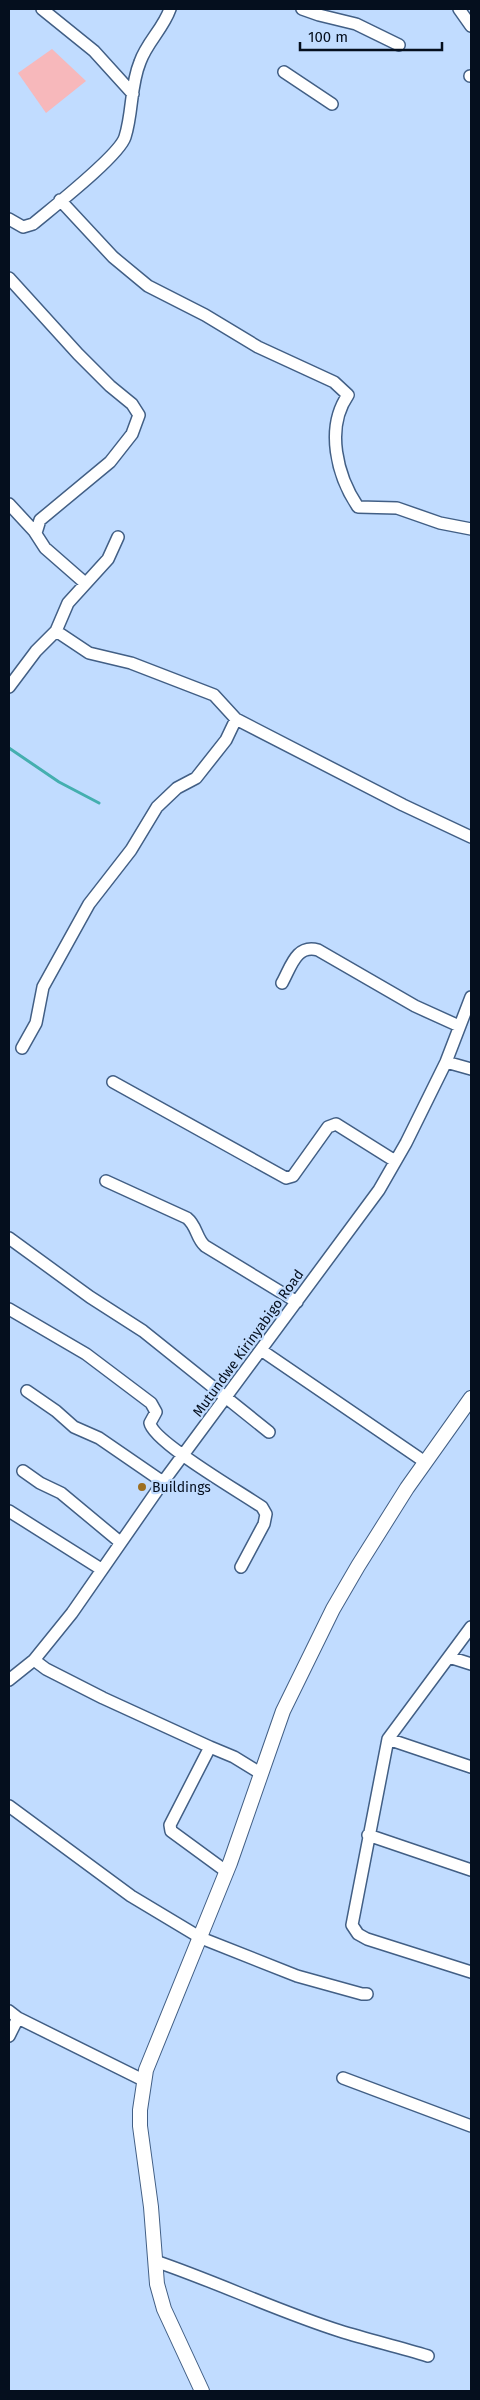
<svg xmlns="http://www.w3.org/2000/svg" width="480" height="2400" font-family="'Fira Sans',sans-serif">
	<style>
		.green { fill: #f7b8bb }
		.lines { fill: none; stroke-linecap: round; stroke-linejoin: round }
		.stream { stroke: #44afaf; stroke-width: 3 }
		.minor-casing { stroke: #425f85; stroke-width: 14 }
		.tertiary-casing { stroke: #425f85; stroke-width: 16 }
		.minor { stroke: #fff; stroke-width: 11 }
		.tertiary { stroke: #fff; stroke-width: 14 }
		.poi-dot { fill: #9d6f21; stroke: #c1dcff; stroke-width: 2 }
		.labels { text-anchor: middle; stroke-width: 4.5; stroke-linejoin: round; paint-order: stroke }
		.street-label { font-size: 14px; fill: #050f1e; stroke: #c1dcff }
		.poi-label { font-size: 14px; fill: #050f1e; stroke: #c1dcff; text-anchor: start }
	</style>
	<rect width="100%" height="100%" fill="#c1dcff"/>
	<path class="green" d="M52,49l34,32 -40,32 -28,-40z"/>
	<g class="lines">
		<path class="stream" d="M9,748l50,34 40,21"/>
		<g class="minor-casing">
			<path id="minor" d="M42,9l52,42 39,43
				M302,9l17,6 37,9 43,21
				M459,9l12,17
				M284,72l48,32
				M470,76h1
				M60,200l53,57 35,29 57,29 53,32 76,35 14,13c-23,33 -11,81 10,112l39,1 43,15 31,6
				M9,219l14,8 10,-3c19,-16 86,-68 92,-87 8,-25 5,-51 15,-75 7,-20 23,-33 30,-53
				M9,278l69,76 32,32 22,18 7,11 -7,19 -22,28 -70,58 -4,13
				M9,504l25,27 11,17 40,35
				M56,631l33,22 42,10 83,32 22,24
				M9,687l27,-36 20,-20 12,-28 40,-44 10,-22
				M282,983c9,-16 14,-39 36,-33l97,56 44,20
				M22,1048l14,-25 7,-36 46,-83 42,-54 26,-43 20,-19 19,-10 30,-38 10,-21 167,86 68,32
				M446,1062l25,7
				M113,1082l173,96 7,-2 35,-49 8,-3 59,37
				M106,1181l81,37c10,8 9,20 18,28l92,56
				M9,1238l81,59 53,34 126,101
				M9,1309l77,45 65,49 5,9 -6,11c3,19 92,70 112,84l4,7 -2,10 -23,43
				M261,1350l164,112
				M27,1391l29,20 18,16 25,11 64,44
				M23,1471l17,12 21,10 59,49
				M9,1511l92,58
				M449,1657l22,7
				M34,1660l12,9 57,29 107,49
				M9,1680l25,-20 38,-47 91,-131 216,-292 27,-47 40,-81 25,-65
				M388,1739l83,-112
				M471,1767l-83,-28 -36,186 6,9 9,5 104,33
				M9,1806l122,90 70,42 96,38 65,18h5
				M368,1835l103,35
				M227,1872l-56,-41 -1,-6 40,-78 24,10 26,16
				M9,2011l9,7 125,62
				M9,2036l9,-18
				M343,2078l128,48
				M155,2261c62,21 122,50 185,70 29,9 59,16 88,25"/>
		</g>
		<g class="tertiary-casing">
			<path id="tertiary" d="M202,2391l-38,-82 -7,-25 -6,-77 -11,-81v-16l6,-40 84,-207 53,-152 50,-102 25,-43 49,-78 64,-90"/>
		</g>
		<use href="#minor" class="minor"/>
		<use href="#tertiary" class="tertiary"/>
	</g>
	<circle class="poi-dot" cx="142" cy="1487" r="5"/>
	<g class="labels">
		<g class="street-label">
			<text transform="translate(248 1343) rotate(-54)" y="5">Mutundwe Kirinyabigo Road</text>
		</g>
		<g class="poi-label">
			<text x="152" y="1492">Buildings</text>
		</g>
	</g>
	<rect width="480" height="2400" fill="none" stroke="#050f1e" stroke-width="20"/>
	<path d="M300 42v8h142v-8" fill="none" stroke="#050f1e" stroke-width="2.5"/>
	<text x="308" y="42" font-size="15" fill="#050f1e" stroke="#c1dcff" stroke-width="4" paint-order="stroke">100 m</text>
</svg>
